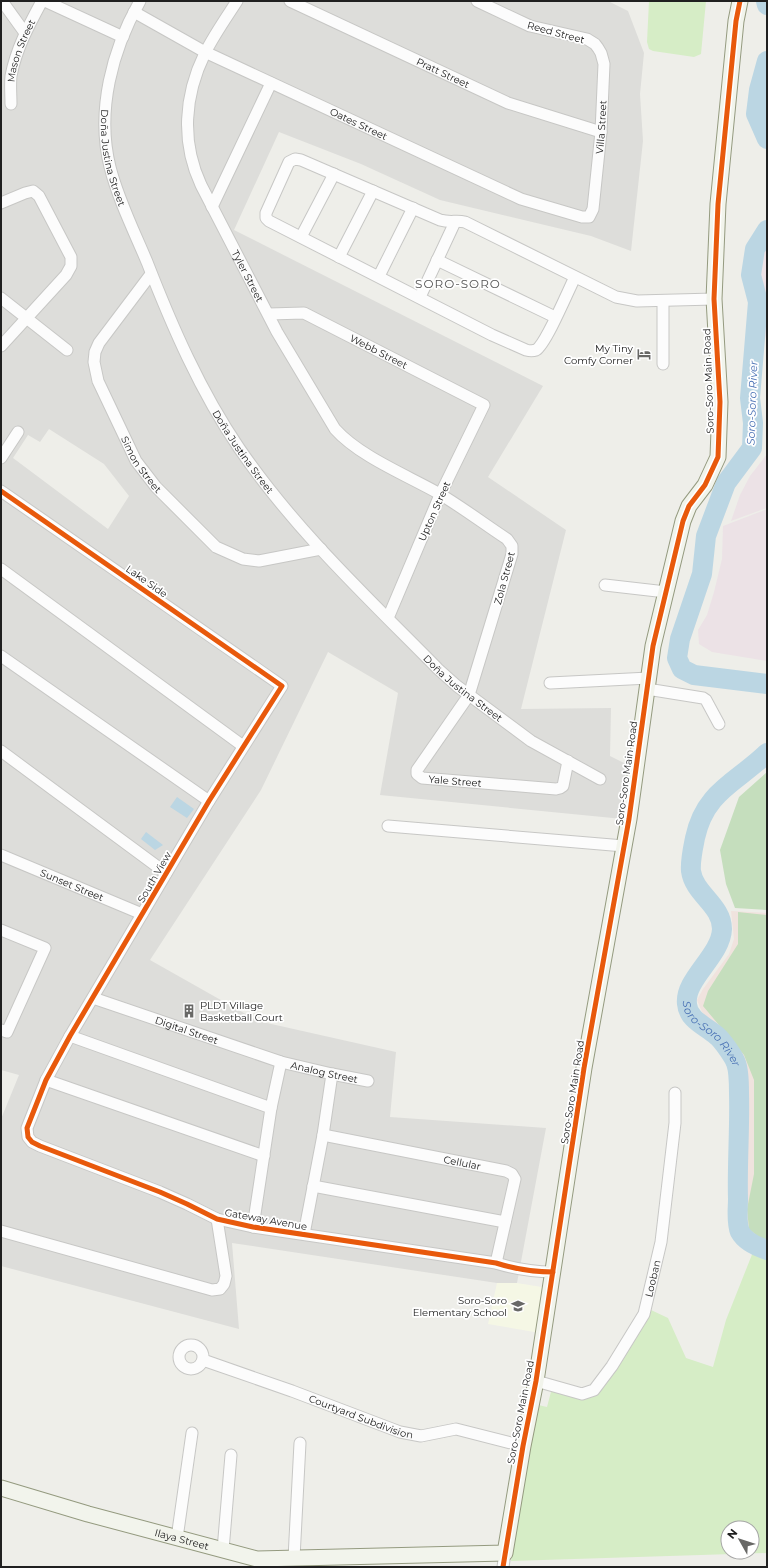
<svg xmlns="http://www.w3.org/2000/svg" width="768" height="1568" font-family="Montserrat,sans-serif">
	<style>
		.residential { fill: #ddddda; fill-rule: evenodd }
		.commercial { fill: #f0e3de }
		.industrial { fill: #ece2e6 }
		.education { fill: #f5f7e5 }
		.grass { fill: #d6edc6; fill-rule: evenodd }
		.forest { fill: #c5debd }
		.water { fill: #bbd6e3 }
		.lines { fill: none; stroke-linecap: round; stroke-linejoin: round }
		.river { stroke: #bbd6e3; stroke-width: 20 }
		.street-casing { stroke: #c7c7c5; stroke-width: 13 }
		.secondary-casing { stroke: #949a7f; stroke-width: 17 }
		.street { stroke: #fcfcfc; stroke-width: 11 }
		.secondary { stroke: #f2f4ec; stroke-width: 15 }
		.cycleway-casing { stroke: #fff; stroke-width: 8 }
		.cycleway { stroke: #e8590c; stroke-width: 5 }
		.labels { text-anchor: middle; stroke-width: 3.5; stroke-linejoin: round; paint-order: stroke }
		.street-label { font-size: 10px; fill: #202020; stroke: #fff }
		.poi-label { font-size: 10px; fill: #202020; stroke: #fff; text-anchor: end }
		.water-label { font-size: 11px; font-style: italic; fill: #4870b4; stroke: #fff }
		.quarter-label { font-size: 12px; letter-spacing: 1px; fill: #535353; stroke: #fff }
	</style>
	<rect width="100%" height="100%" fill="#eeeee9"/>
	<path class="residential" d="M1,1h607l20,10 16,42 -4,41 3,47 -12,110 -40,-15 -151,-36 -79,-36 -82,-32 -45,98 309,156 -55,91 78,53 -45,179 90,-1 -1,48 22,11 -9,52 -243,-24 18,-102 -70,-41 -67,138 -111,170 108,61 138,31 -6,65 156,11 -29,155h-20l-265,-40 7,86 -238,-63v-147l18,-44 -18,-5zM49,429l55,35 25,32 -21,33 -95,-71 15,-23 12,7z"/>
	<path class="commercial" d="M731,911l36,2v331l-9,-4 -14,-13 -2,-15 2,-142 -6,-16 -36,-42 -5,-12 6,-11 26,-35 5,-15z"/>
	<path class="industrial" d="M767,239v105l-3,-14 -5,-74z
		M767,454v54l-36,13 9,-26 10,-19z
		M767,509v152l-55,-9 -13,-8 -1,-14 9,-15 7,-23 8,-33 1,-33z"/>
	<path class="education" d="M497,1283h20l31,5 -8,45 -52,-9z"/>
	<path class="grass" d="M649,1h57l-5,53 -7,3 -41,-6 -4,-2 -2,-7z
		M753,1252l14,5v296l-256,8 23,-157 13,3 5,-19 31,8 40,-42 28,-44 17,8 18,40 27,9 13,-47zM728,1528h24v24h-24z"/>
	<path class="forest" d="M767,772v138l-32,-2 -9,-24 -6,-34 19,-53z
		M738,912l29,3v327l-5,-2 -13,-11 -2,-20 7,-35v-94l-10,-25 -41,-49 5,-15 30,-47z"/>
	<path class="water" d="M177,797l17,12 -7,9 -17,-11z
		M146,832l17,13 -8,5 -14,-11z"/>
	<g class="lines">
		<g class="river">
			<path d="M766,1l1,4"/>
			<path d="M767,61l-8,29 -3,24 11,25"/>
			<path d="M767,230l-12,19 -4,26 7,27 -8,96 3,25 -1,25 -26,35 -20,53 -4,38 -22,65 -3,19 5,11 12,6 73,9"/>
			<path id="s1" d="M767,753c-31,30 -62,38 -72,85 -2,10 -5,23 -4,33 3,23 31,34 31,58 -1,27 -38,50 -35,75 1,16 19,22 30,32 5,4 17,21 19,27 3,8 3,21 3,30 1,35 -2,70 -1,106 0,10 -2,23 2,33 5,9 18,15 27,18"/>
		</g>
		<g class="street-casing">
			<g id="street">
				<path d="M2,1l23,32"/>
				<path d="M45,1l78,36"/>
				<path id="s2" d="M140,1c-28,49 -44,110 -30,166 8,32 24,64 37,95 25,64 53,129 92,186 56,82 130,151 199,221l19,17 74,55 69,38"/>
				<path id="s3" d="M237,1c-11,17 -23,34 -32,52 -21,43 -24,89 -4,132l76,147 58,97c24,27 71,46 103,64 24,14 46,31 69,46l5,7v8l-43,141 -52,75v4l5,4 134,11 4,-1 3,-2 5,-25"/>
				<path id="s4" d="M290,1l218,102 93,29"/>
				<path id="s5" d="M134,12l71,40 316,147 61,18h7l4,-8 8,-77 3,-68 -3,-11 -3,-5 -3,-4 -8,-5 -57,-13 -53,-25"/>
				<path id="s6" d="M11,104c0,-9 -1,-19 0,-28 5,-27 18,-51 31,-75"/>
				<path d="M1,203l24,-10 8,-2 6,5 32,61v9l-5,9 -65,71"/>
				<path d="M212,207l59,-124"/>
				<path d="M301,237l33,-63"/>
				<path d="M339,257l34,-66"/>
				<path d="M437,260l118,57"/>
				<path id="s7" d="M151,274l-52,69 -4,9 -1,10 4,19 38,80 20,26 60,60 27,12 16,2 62,-12"/>
				<path d="M379,276l34,-68"/>
				<path d="M575,277c-7,14 -29,67 -39,73 -3,1 -6,1 -10,0l-34,-15 -223,-114 -3,-3v-5l23,-51 6,-3 6,1 139,60c10,3 16,0 25,2l151,75 21,4 77,-2"/>
				<path d="M420,297l35,-75"/>
				<path d="M1,298l66,52"/>
				<path id="s8" d="M269,314l35,-1 180,92 -44,90 -52,123"/>
				<path d="M663,364v-63"/>
				<path d="M1,458l17,-26"/>
				<path d="M1,491l281,195 -73,115 -139,235 -24,44 -19,48 1,9 4,5 8,4 120,46 27,12 30,15 36,8 243,36c19,6 37,9 57,9"/>
				<path d="M1,569l242,177"/>
				<path d="M605,585l61,7"/>
				<path d="M1,656l208,145"/>
				<path d="M550,683l99,-5"/>
				<path d="M647,689l56,9 3,2 13,24"/>
				<path d="M1,751l165,122"/>
				<path d="M388,826l236,20"/>
				<path id="s9" d="M1,855l141,59"/>
				<path d="M1,930l44,18 -38,84 -6,-2"/>
				<path id="s10" d="M93,998l188,64 51,12 36,7"/>
				<path d="M70,1036l201,72"/>
				<path d="M46,1080l218,76"/>
				<path id="s11" d="M323,1135l183,36 6,3 3,5 -19,84"/>
				<path d="M313,1186l192,36"/>
				<path d="M253,1227l18,-119 10,-46"/>
				<path d="M1,1231l211,59 8,-1 4,-5 2,-8 -9,-57"/>
				<path d="M304,1234l19,-99 9,-61"/>
				<circle cx="191" cy="1357" r="12"/>
				<path id="s12" d="M203,1360l89,31 108,41 21,4 35,-7 67,17"/>
				<path id="s13" d="M536,1381l46,13 12,-4 18,-24 32,-52 17,-72 14,-119v-30"/>
				<path d="M177,1538l15,-105"/>
				<path d="M223,1550l8,-95"/>
				<path d="M294,1558l6,-115"/>
				<path d="M503,1567l2,-14"/>
			</g>
		</g>
		<g class="secondary-casing">
			<g id="secondary">
				<path id="s14" d="M1,1488l87,26 169,45 248,-6 18,-107 13,-65 48,-313 45,-249 24,-173 30,-125 6,-15 16,-21 13,-28 2,-55 -6,-103 4,-95 18,-183 4,-20"/>
			</g>
		</g>
		<use href="#street" class="street"/>
		<use href="#secondary" class="secondary"/>
		<g class="cycleway-casing">
			<path id="cycleway" d="M1,491l281,195 -73,115 -139,235 -24,44 -19,48 1,9 4,5 8,4 120,46 27,12 30,15 36,8 243,36c19,6 37,9 57,9
				M503,1567l20,-121 13,-65 48,-313 45,-249 24,-173 30,-125 6,-15 16,-21 13,-28 2,-55 -6,-103 4,-95 18,-183 4,-20"/>
		</g>
		<use href="#cycleway" class="cycleway"/>
	</g>
	<defs>
		<g id="hotel-bare" transform="scale(1.08)"><path d="M-6-4.5h1.5V1H6V5H4.5V3h-9V5H-6ZM-4 0a1.8 1.8 0 1 1 3.6 0ZM.5 0V-2.5h3Q6-2.5 6 0Z" fill="#686866" stroke="#fff" stroke-width="2.5" paint-order="stroke"/></g>
		<g id="building-bare" transform="scale(1.08)"><path d="M-4-6H4V6H1V3H-1V6H-4ZM-2.5-4.3h1.7v1.8h-1.7ZM.8-4.3h1.7v1.8H.8ZM-2.5-1h1.7V.8h-1.7ZM.8-1h1.7V.8H.8Z" fill="#686866" stroke="#fff" stroke-width="2.5" paint-order="stroke"/></g>
		<g id="school-bare" transform="scale(1.08)"><path d="M0-5L7-2L0 1L-7-2ZM-4 1L0 2.5L4 1V4Q0 6-4 4Z" fill="#686866" stroke="#fff" stroke-width="2.5" paint-order="stroke"/></g>
	</defs>
	<g fill-rule="evenodd">
		<use href="#hotel-bare" x="644" y="354"/>
		<use href="#building-bare" x="189" y="1011"/>
		<use href="#school-bare" x="518" y="1306"/>
	</g>
	<g class="labels">
		<g class="street-label">
			<text transform="translate(556 32) rotate(15)" y="4">Reed Street</text>
			<text dy="4" stroke="none"><textPath href="#s6" startOffset="55">Mason Street</textPath></text>
			<text dy="4" stroke="none"><textPath href="#s4" startOffset="169">Pratt Street</textPath></text>
			<text dy="4" stroke="none"><textPath href="#s5" startOffset="251">Oates Street</textPath></text>
			<text dy="4" stroke="none"><textPath href="#s5" startOffset="592">Villa Street</textPath></text>
			<text dy="4" stroke="none"><textPath href="#s2" startOffset="164">Doña Justina Street</textPath></text>
			<text dy="4" stroke="none"><textPath href="#s3" startOffset="300">Tyler Street</textPath></text>
			<text dy="4" stroke="none"><textPath href="#s8" startOffset="119">Webb Street</textPath></text>
			<text transform="translate(708 381) rotate(-92)" y="4">Soro-Soro Main Road</text>
			<text dy="4" stroke="none"><textPath href="#s2" startOffset="488">Doña Justina Street</textPath></text>
			<text dy="4" stroke="none"><textPath href="#s7" startOffset="220">Simon Street</textPath></text>
			<text transform="translate(434 511) rotate(-66)" y="4">Upton Street</text>
			<text transform="translate(504 578) rotate(-75)" y="4">Zola Street</text>
			<text transform="translate(147 581) rotate(35)" y="4">Lake Side</text>
			<text dy="4" stroke="none"><textPath href="#s2" startOffset="812">Doña Justina Street</textPath></text>
			<text transform="translate(626 773) rotate(-82)" y="4">Soro-Soro Main Road</text>
			<text dy="4" stroke="none"><textPath href="#s3" startOffset="980">Yale Street</textPath></text>
			<text transform="translate(154 877) rotate(-60)" y="4">South View</text>
			<text dy="4" stroke="none"><textPath href="#s9" startOffset="77">Sunset Street</textPath></text>
			<text dy="4" stroke="none"><textPath href="#s10" startOffset="99">Digital Street</textPath></text>
			<text dy="4" stroke="none"><textPath href="#s10" startOffset="243">Analog Street</textPath></text>
			<text transform="translate(572 1092) rotate(-81)" y="4">Soro-Soro Main Road</text>
			<text dy="4" stroke="none"><textPath href="#s11" startOffset="142">Cellular</textPath></text>
			<text transform="translate(266 1219) rotate(10)" y="4">Gateway Avenue</text>
			<text dy="4" stroke="none"><textPath href="#s13" startOffset="188">Looban</textPath></text>
			<text transform="translate(520 1412) rotate(-79)" y="4">Soro-Soro Main Road</text>
			<text dy="4" stroke="none"><textPath href="#s12" startOffset="168">Courtyard Subdivision</textPath></text>
			<text dy="4" stroke="none"><textPath href="#s14" startOffset="188">Ilaya Street</textPath></text>
		</g>
		<g class="poi-label">
			<text x="633" y="352">My Tiny<tspan x="633" dy="12">Comfy Corner</tspan></text>
			<text x="200" y="1009" text-anchor="start">PLDT Village<tspan x="200" dy="12">Basketball Court</tspan></text>
			<text x="507" y="1304">Soro-Soro<tspan x="507" dy="12">Elementary School</tspan></text>
		</g>
		<g class="water-label">
			<text transform="translate(752 403) rotate(-88)" y="4">Soro-Soro River</text>
			<text dy="4" stroke="none"><textPath href="#s1" startOffset="338">Soro-Soro River</textPath></text>
		</g>
		<g class="quarter-label">
			<text x="458" y="288">SORO-SORO</text>
		</g>
	</g>
	<rect width="768" height="1568" fill="none" stroke="#202020" stroke-width="4"/>
	<g transform="translate(740 1540) rotate(309)"><circle r="19" fill="#ffffff" stroke="#a6a6a6"/>
	<path d="M0-3L7 15L0 10L-7 15Z" fill="#686866"/>
	<text y="-6" font-size="11" font-weight="bold" text-anchor="middle" fill="#202020">N</text>
	</g>
</svg>
